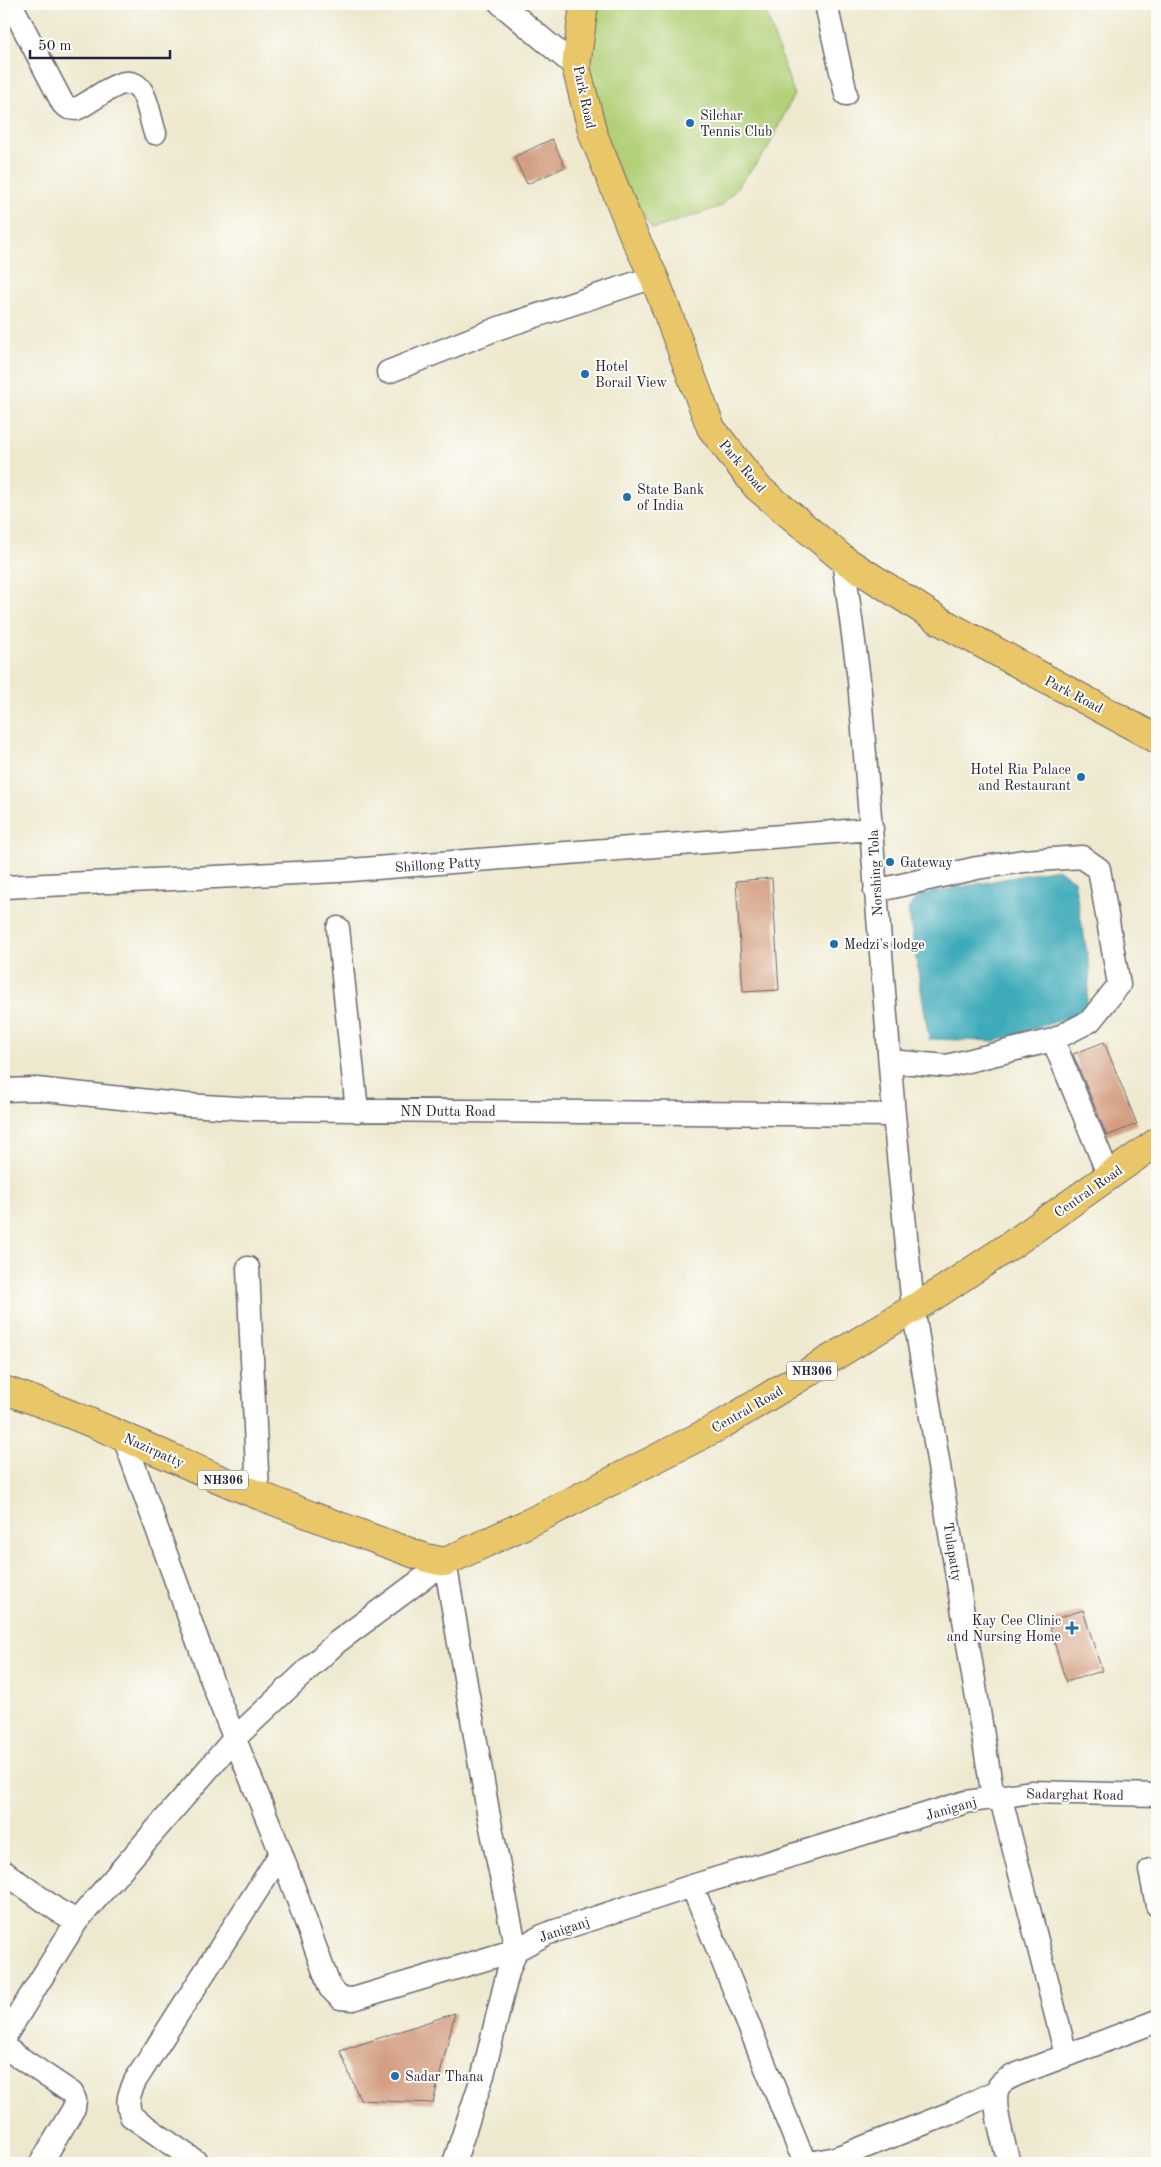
<svg xmlns="http://www.w3.org/2000/svg" width="1161" height="2167" font-family="'Old Standard TT',serif">
	<style>
		.green { fill: #b1d078; stroke: #6a795a }
		.water { fill: #3caaba; stroke: #2f667a }
		.building { fill: #d39e81 }
		.lines { fill: none; stroke-linecap: round; stroke-linejoin: round }
		.minor-casing { stroke: #69676e; stroke-width: 25 }
		.major-casing { stroke: #69676e; stroke-width: 30 }
		.highway-casing { stroke: #69676e; stroke-width: 30 }
		.minor { stroke: #fff; stroke-width: 22 }
		.major { stroke: #e9c769; stroke-width: 28 }
		.highway { stroke: #e9c769; stroke-width: 28 }
		.poi-dot { fill: #1f6fb2; stroke: #fdfcf7; stroke-width: 2 }
		.labels { text-anchor: middle; stroke-width: 4; stroke-linejoin: round; paint-order: stroke }
		.shield { fill: #fdfcf7; stroke: #646373; stroke-width: 1 }
		.shield-label { font-size: 12px; font-weight: bold; fill: #22223b }
		.street-label { font-size: 14px; fill: #22223b; stroke: #fdfcf7 }
		.poi-label { font-size: 14px; fill: #22223b; stroke: #fdfcf7; text-anchor: start }
	</style>
	<rect width="100%" height="100%" fill="#fdfcf7"/>
	<filter id="ink" filterUnits="userSpaceOnUse"><feTurbulence type="fractalNoise" baseFrequency=".02" numOctaves="2"/><feDisplacementMap in="SourceGraphic" scale="10" xChannelSelector="R" yChannelSelector="G"/><feConvolveMatrix kernelMatrix="1 2 1 2 8 2 1 2 1" color-interpolation-filters="sRGB"/></filter>
	<filter id="wash" filterUnits="userSpaceOnUse"><feTurbulence type="fractalNoise" baseFrequency=".0096" numOctaves="4" result="noise"/><feDisplacementMap in="SourceGraphic" scale="20" xChannelSelector="R" yChannelSelector="G"/><feGaussianBlur stdDeviation="1.12" result="paint"/><feColorMatrix in="noise" values="0 0 0 0 0 0 0 0 0 0 0 0 0 0 0 0 0 1.4 0 .05"/><feComposite in="paint" operator="in"/></filter>
	<g filter="url(#wash)">
		<rect width="100%" height="100%" fill="#eee8ce"/>
		<path class="green" d="M595,4h168l31,90 -27,56 -45,56 -69,23 -25,-36 -39,-96 1,-71z"/>
		<path class="water" d="M1057,869l17,11 16,89 -4,43 -90,29 -67,-2 -21,-130 11,-14z"/>
		<g id="blocks">
			<path class="building" d="M552,139l13,28 -38,17 -13,-27z
				M772,878l7,112 -36,2 -7,-111z
				M1104,1042l33,82 -30,12 -34,-82z
				M1083,1610l19,61 -36,11 -18,-61z
				M455,2013l-22,90 -73,-3 -20,-49z"/>
		</g>
	</g>
	<g filter="url(#ink)">
		<use href="#blocks" fill-opacity="0" stroke="#69676e" stroke-width="1"/>
		<g class="lines">
			<g class="minor-casing">
				<path id="minor" d="M11,4l52,100 6,4 7,1c20,-8 55,-46 68,-13 5,11 7,25 11,37
					M501,4l75,63
					M826,4l20,90
					M388,372l111,-44 155,-51
					M843,559l16,121 35,435 19,192 80,490
					M4,887l334,-16 534,-42
					M875,891l102,-23 46,-7 59,-4 17,12 20,116 -29,36 -37,19 -106,26 -57,-5
					M338,928l19,183
					M1053,1040l56,136
					M4,1090l32,-1 151,16 66,4 641,6
					M248,1268l10,226
					M123,1435l96,265 62,153 49,135 10,10 13,1 163,-49 30,-16 146,-48 274,-84 65,-10 126,3
					M1000,1795l66,260
					M1150,1870l7,35
					M4,1872l53,38 20,11
					M692,1886l107,263 5,8 7,6 25,-5 115,-45 46,-22
					M4,2038l73,-117 157,-182 102,-96 109,-81 44,255 27,133
					M4,2047l68,46 3,7 -1,8 -33,55
					M198,2163l-67,-47c-5,-14 -2,-22 4,-35l146,-228
					M454,2163l29,-88 25,-103 8,-22
					M1009,2163c-4,-17 -19,-62 -10,-77 3,-5 11,-8 16,-11l142,-54"/>
			</g>
			<g class="major-casing">
				<path id="major" d="M584,4l-8,63 17,67 41,102 20,41 57,151 46,59 86,72 97,62 217,118"/>
			</g>
			<g class="highway-casing">
				<path id="highway" d="M4,1390c73,24 143,57 213,88 69,30 140,54 209,80l19,4 92,-43 181,-92 219,-133 77,-51 143,-101"/>
			</g>
			<use href="#minor" class="minor"/>
			<use href="#major" class="major"/>
			<use href="#highway" class="highway"/>
		</g>
	</g>
	<g class="poi-dot">
		<circle cx="690" cy="123" r="5"/>
		<circle cx="585" cy="374" r="5"/>
		<circle cx="627" cy="497" r="5"/>
		<circle cx="1081" cy="777" r="5"/>
		<circle cx="890" cy="862" r="5"/>
		<circle cx="834" cy="944" r="5"/>
		<path d="M1069.5 1620.5h5v5h5v5h-5v5h-5v-5h-5v-5h5z"/>
		<circle cx="395" cy="2076" r="5"/>
	</g>
	<g class="labels">
		<g class="shield">
			<rect x="787" y="1361.5" width="50" height="19" rx="4"/>
			<rect x="198" y="1470.5" width="50" height="19" rx="4"/>
		</g>
		<g class="shield-label">
			<text x="812" y="1375">NH306</text>
			<text x="223" y="1484">NH306</text>
		</g>
		<g class="street-label">
			<text transform="translate(585 97) rotate(78)" y="5">Park Road</text>
			<text transform="translate(743 466) rotate(50)" y="5">Park Road</text>
			<text transform="translate(1074 694) rotate(28)" y="5">Park Road</text>
			<text transform="translate(438 864) rotate(-4)" y="5">Shillong Patty</text>
			<text transform="translate(875 873) rotate(-93)" y="5">Norshing Tola</text>
			<text x="448" y="1116">NN Dutta Road</text>
			<text transform="translate(1088 1191) rotate(-35)" y="5">Central Road</text>
			<text transform="translate(747 1409) rotate(-30)" y="5">Central Road</text>
			<text transform="translate(154 1450) rotate(24)" y="5">Nazirpatty</text>
			<text transform="translate(953 1552) rotate(81)" y="5">Tulapatty</text>
			<text transform="translate(1075 1794) rotate(1)" y="5">Sadarghat Road</text>
			<text transform="translate(951 1808) rotate(-16)" y="5">Janiganj</text>
			<text transform="translate(564 1929) rotate(-19)" y="5">Janiganj</text>
		</g>
		<g class="poi-label">
			<text x="700" y="120">Silchar<tspan x="700" dy="16">Tennis Club</tspan></text>
			<text x="595" y="371">Hotel<tspan x="595" dy="16">Borail View</tspan></text>
			<text x="637" y="494">State Bank<tspan x="637" dy="16">of India</tspan></text>
			<text x="1071" y="774" text-anchor="end">Hotel Ria Palace<tspan x="1071" dy="16">and Restaurant</tspan></text>
			<text x="900" y="867">Gateway</text>
			<text x="844" y="949">Medzi's lodge</text>
			<text x="1061" y="1625" text-anchor="end">Kay Cee Clinic<tspan x="1061" dy="16">and Nursing Home</tspan></text>
			<text x="405" y="2081">Sadar Thana</text>
		</g>
	</g>
	<rect width="1161" height="2167" fill="none" stroke="#fdfcf7" stroke-width="20"/>
	<path d="M30 50v8h140v-8" fill="none" stroke="#22223b" stroke-width="2.5"/>
	<text x="38" y="50" font-size="15" fill="#22223b" stroke="#fdfcf7" stroke-width="4" paint-order="stroke">50 m</text>
</svg>
